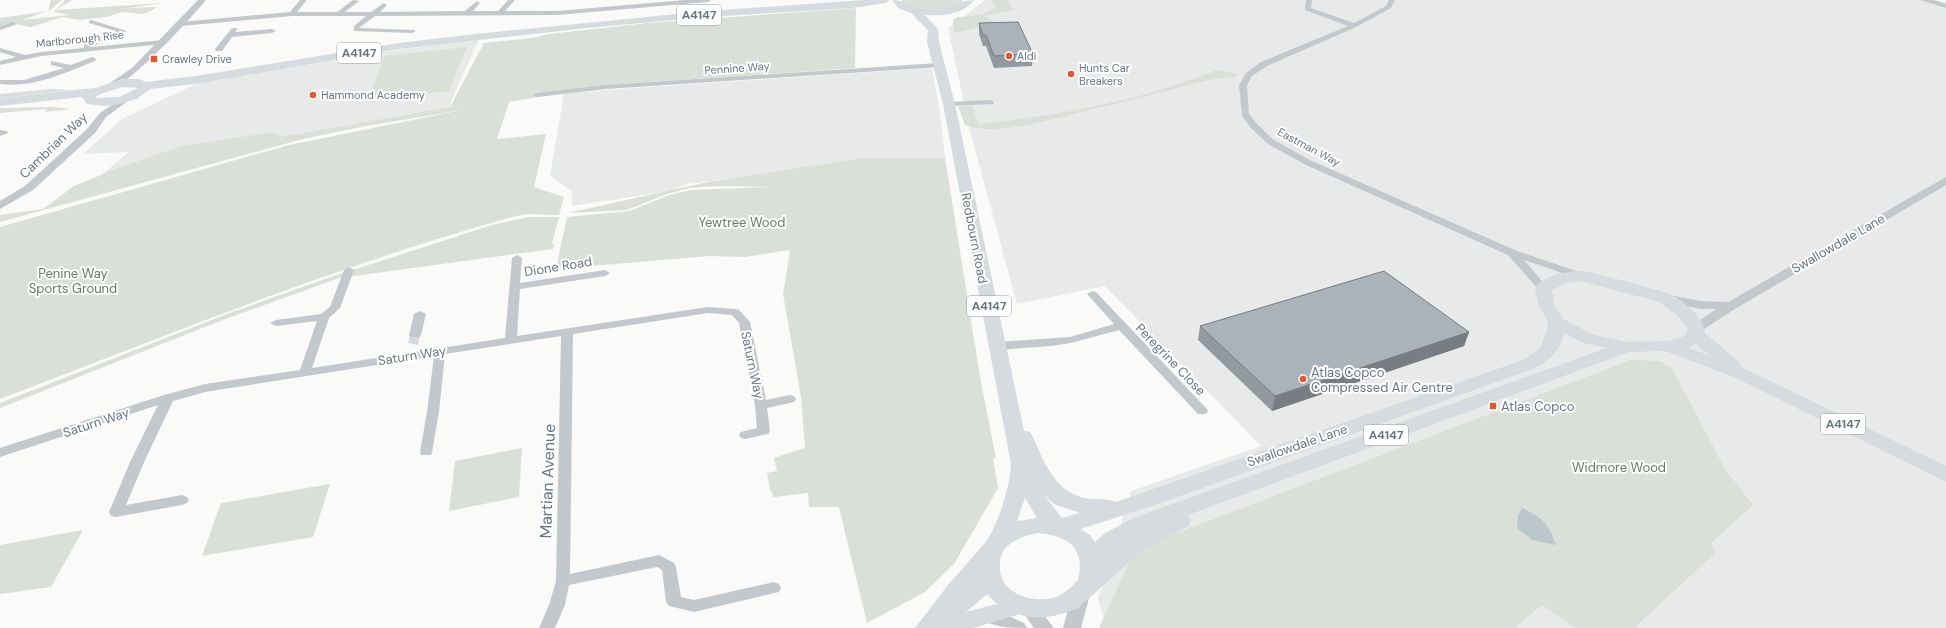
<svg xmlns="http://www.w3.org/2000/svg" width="1946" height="628" font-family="'DM Sans',sans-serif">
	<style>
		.built { fill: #e8e9e9 }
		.green { fill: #dadfd7 }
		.water { fill: #bbc7cb }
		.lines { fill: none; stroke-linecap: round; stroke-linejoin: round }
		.minor-tunnel { stroke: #d5d9db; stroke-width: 10; stroke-dasharray: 10 5; stroke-linecap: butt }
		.minor { fill: #c3c8cc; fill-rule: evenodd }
		.tertiary { fill: #c3c8cc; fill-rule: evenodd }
		.secondary { fill: #d6dbdf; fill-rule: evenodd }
		.primary { fill: #d6dbdf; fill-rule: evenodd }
		.wall { fill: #929a9f }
		.shaded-wall { fill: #777d82 }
		.building { fill: #aab3b9; stroke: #777d82 }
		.poi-dot { fill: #e4572e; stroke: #fff; stroke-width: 1.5 }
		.labels { text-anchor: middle; stroke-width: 4; stroke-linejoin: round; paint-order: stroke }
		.far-street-label { font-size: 11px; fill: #657683; stroke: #fff }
		.far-poi-label { font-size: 11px; fill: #657683; stroke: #fff; text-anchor: start }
		.shield { fill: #fff; stroke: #939fa8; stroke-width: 1 }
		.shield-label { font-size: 12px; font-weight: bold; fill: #657683 }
		.street-label { font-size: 13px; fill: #657683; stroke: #fff }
		.park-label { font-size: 13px; fill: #687a64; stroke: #fff }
		.poi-label { font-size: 13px; fill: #657683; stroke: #fff; text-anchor: start }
		.near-street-label { font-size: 16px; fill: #657683; stroke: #fff }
	</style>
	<rect width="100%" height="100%" fill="#fafaf8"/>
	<path class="built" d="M985,0h950l11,2v626h-840l-8,-29 33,-108 130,-45 -156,-160 -88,18 -47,-173 -22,-103z
		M479,39l-31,69 -149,26 -16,2 -10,-4 -92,14 -81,30 29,-24 -46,2 39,-35 76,-36 206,-34z
		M932,68l7,38 6,52 -27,4 -160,13 -70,9 -19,7 -97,15v-15l-22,-15 14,-82 41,-4z"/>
	<path class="green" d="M51,0h11l-12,10 -28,10 47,-5 -15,-3 11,-12h7l-16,10 108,-7 -36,5 29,-1 -10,6 -5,1 -19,-2 -17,5 -28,3 -15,-3 -32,10 -21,-4 -10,3v-8l48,-7z
		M902,0h61l-2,2c-23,9 -35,12 -59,1z
		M991,0h17l6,10 -29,6 11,7 -40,10 -3,-4v-9l5,-3 24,-2 14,-8z
		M856,8l-1,60 -248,17 -98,17 -12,37 49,-5 -12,53 30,10 -5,18 -32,-1 -15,3c-175,49 -343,117 -512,182v-172l289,-82 173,-35 -96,16 -63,13 -303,83v-7l43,-6 31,-23 44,-18 63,-22 92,-14 10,4 16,-2 151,-27 34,-64 48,-5 17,-4 99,-11z
		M467,47l-18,44 -81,9 17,-44z
		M1216,70l22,4 -4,4c-21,-2 -40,6 -60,11 -30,8 -61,15 -92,23 -31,7 -87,25 -117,13l-7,-19h14l6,16 2,2c80,-9 165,-24 236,-54z
		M51,89l21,1 -72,8v-4z
		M53,107l18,2 -26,3 2,-3 -47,4v-5z
		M863,158h82l36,224 15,76h-3l5,30 -44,76 -29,28 -58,31 -28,-116h-30l-1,-14 -34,4 -4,-8 -3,-16 10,-2 -3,-13 31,-10 -4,-51 -18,-103 7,-44 -45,7 -35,-1 -154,13 11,-52 63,-6 39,-16 22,-5 81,-3 -54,-1 -28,2 -23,6 -40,16 -59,3 140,-31z
		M528,217h31l-7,26 2,1 -1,5 -214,29 -119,43 -220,87v-5l227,-89 98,-35 167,-54z
		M1631,360l29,1 12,7 53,101 28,36 -42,38 4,10 -81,75h-58l-34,-23 -28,23h-415l36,-79z
		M522,448l-3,49 -70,14 6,-50z
		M330,484l-17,53 -111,19 19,-53z
		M83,530l-32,57 -51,7v-49z"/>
	<path class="water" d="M1522,508c22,11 25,14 34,37l-24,-5 -15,-12 1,-12z"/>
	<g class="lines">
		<path class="minor-tunnel" d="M413,344l2,-9"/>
		<path class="minor" d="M300,0h7l-10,12h40l16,-12 6,1 -14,11h26l13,-9 3,2 -7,7 85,-1 12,-10 3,2 -7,8h25l10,-11h7l-10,11h52l128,-11h26l-3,2 -151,13 -182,1 -16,12 55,2 2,1 -4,2 -58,-2v-5l12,-10h-74l-111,10 -3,-2 3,-2 109,-10z
			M1306,0h6l-1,8 43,15 32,-17 3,-6h6l-4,8 -35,19 -89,39 -15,10 -5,9 2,29 9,11 16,15 38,21 205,90 68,23 1,2 -1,2h-8l-53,-18 24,28 -1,2h-8l-31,-35 -202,-90 -38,-21 -16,-15 -10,-13 -3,-31 7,-12 15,-11 87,-36 -43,-16z
			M91,20l36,11 -36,16 72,-7 4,2 -4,2 -122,12 -41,9v-4l16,-4 -16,-5v-4l25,7 16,-3 43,-4v-4l32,-13 -27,-8v-2z
			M13,22l3,2 -1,1 -15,5v-4z
			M232,28h4l2,1 -3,3 37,-3 4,2 -4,2 -40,4 -10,14h-6l-1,-2z
			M92,57l4,2 -1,2c-31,12 -61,27 -95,23v-4h24l40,-12 -13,-3v-4l20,4z
			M938,63h3v4l-335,22 -69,8 -4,-2 4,-2 69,-8z
			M990,100l4,2 -1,2 -44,2 -4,-2 4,-2z
			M0,130l7,1 1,2 -8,3z
			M517,255l5,3 -2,25 85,-13 5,3 -5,3 -85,13 -3,47 191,-29 27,2 4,1 11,12 16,78 24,-5 4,1 2,3 -2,3 -27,6 3,23 -2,3 -23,5 -4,-1 -2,-3 2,-3 16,-4 -2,-23 -16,-82 -7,-8 -24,-2 -135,21 -3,240 89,-19 15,8 2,4 5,30 13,3 80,-18 5,2 2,4 -2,4 -85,20 -25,-6 -3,-4 -4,-32 -5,-3 -88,18 -4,20 -10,23h-16l10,-23 7,-24 5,-245 -116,18 -6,58 -7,40 -1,3h-10l-1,-3 7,-40 7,-56 -229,36 -32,9 -28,59 -19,45 56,-10 5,2 2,3 -2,3 -5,2 -66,12 -5,-1 -2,-4 22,-52 27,-55 -158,52v-9l164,-53 41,-11 95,-14 17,-49 -41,5 -6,-3 6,-3 45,-6 9,-7 14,-37 5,-3 5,3 -14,38 -11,10 -17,50 193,-30 7,-80z
			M1092,291l4,1 110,116 2,3 -2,3h-8l-79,-84 -48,13 -20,3 -54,4 -6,-4 6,-4 73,-5 44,-13 -27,-30z
			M420,311l6,3 -5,21 -2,2h-8l-2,-2 5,-21z"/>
		<path class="tertiary" d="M198,0h8c-12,15 -81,91 -96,87v-4l22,-15z
			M1920,0h13l13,4v4z
			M125,96l5,3 -2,2 -22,16 -11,16 -62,57 -33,19v-8l25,-15 62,-57 13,-16z
			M1946,177v8l-211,124 -34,22h-10l-2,-3 27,-19h-16l-40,-8 -1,-3 6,-4 35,7 28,1z
			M1082,584l6,2 3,5 -10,37h-18l10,-37 3,-5z
			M1029,601l6,2 19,25h-20l-14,-20 3,-5z
			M988,607l36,16 3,5c-16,0 -40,0 -48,-14l3,-5z"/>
		<path class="secondary" d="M990,543l7,2 3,5 -23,29c7,-6 11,-9 21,-6l3,6 -3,6 -32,27 54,-14 7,2 3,6 -3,6 -54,16h-58l33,-43 35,-40z"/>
		<path class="primary" d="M865,0h25l-5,3 -33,5 -145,9 -120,11 -188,21 -204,35 -45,5 -13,10 -18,5 -14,2 -18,-2 -5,-7 -82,9v-8l95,-10 27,-9h17l7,3 49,-6 204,-33 67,-8 241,-24zM123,87l15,1 -19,9 -24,1 5,-4z
			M892,0c11,0 10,3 19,6 7,3 15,3 22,3 17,0 27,-9 41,-9 -11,15 -32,16 -49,15l13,14 1,13 16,62 69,327 6,1 3,5c11,25 22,55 52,61 10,2 21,0 31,4l407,-142 17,-12 7,-18 1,-8 -10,-18 -3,-16c8,-12 31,-17 45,-17 9,0 84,20 92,24 12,7 33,23 33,38l34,29 2,5 205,99v16l-212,-105 -69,-26 -36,1 -441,163 3,5 -3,6 -46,25 -64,57c-23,10 -47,14 -70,2 -20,-10 -35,-28 -30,-52 1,-7 7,-15 11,-21 11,-19 21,-51 22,-73l-68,-360 -16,-62 1,-12 -17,-17 -13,-5zM1581,281l78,21 20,15 8,11v5l-6,5 -14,3 -40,1 -33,-7 -31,-16 -9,-15 -2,-14 14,-7zM1564,333l19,10 24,5 -471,169 -31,16 -10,9 -5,-7 -9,-6 77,-25 377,-136c15,-8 26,-18 29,-35zM1696,344l13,11 -21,-7zM1044,495l10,9 26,9 -18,5zM1025,498l12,20 -20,3zM1037,533c30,2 49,14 41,47 -5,5 -10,11 -16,14 -16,10 -46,5 -57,-10 -4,-6 -5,-11 -5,-18 -1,-22 19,-29 37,-33z"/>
	</g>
	<path class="wall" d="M979,23l54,31 -1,12 -38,2 -8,-22h-3l-4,-12z
		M1200,326l269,6 -5,14 -192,65 -74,-71z"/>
	<path class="shaded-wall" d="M1469,332l-5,14 -192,65 3,-15z"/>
	<path class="building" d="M1018,22l15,32 -39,2 -8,-21h-3l-4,-12z
		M1384,271l85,61 -194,64 -75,-70z"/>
	<g class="poi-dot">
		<circle cx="1009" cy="56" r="4"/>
		<rect x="150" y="55" width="8" height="8" rx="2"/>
		<circle cx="1071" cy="74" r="4"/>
		<circle cx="313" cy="95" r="4"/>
		<circle cx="1303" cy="379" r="4"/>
		<rect x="1489" y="402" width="8" height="8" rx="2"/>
	</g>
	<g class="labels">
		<g class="far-street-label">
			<text transform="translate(80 39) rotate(-6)" y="4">Marlborough Rise</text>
			<text transform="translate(737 68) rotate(-4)" y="4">Pennine Way</text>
			<text transform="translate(1309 147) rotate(28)" y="4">Eastman Way</text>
		</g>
		<g class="far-poi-label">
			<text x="1017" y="60">Aldi</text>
			<text x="162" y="63">Crawley Drive</text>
			<text x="1079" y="72">Hunts Car<tspan x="1079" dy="13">Breakers</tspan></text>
			<text x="321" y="99">Hammond Academy</text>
		</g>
		<g class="shield">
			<rect x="677" y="5" width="44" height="20" rx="3"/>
			<rect x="337" y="43" width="44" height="20" rx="3"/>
			<rect x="967" y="296" width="44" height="20" rx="3"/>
			<rect x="1821" y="414" width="44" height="20" rx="3"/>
			<rect x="1364" y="425" width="44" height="20" rx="3"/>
		</g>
		<g class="shield-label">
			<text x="699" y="19">A4147</text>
			<text x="359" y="57">A4147</text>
			<text x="989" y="310">A4147</text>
			<text x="1843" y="428">A4147</text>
			<text x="1386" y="439">A4147</text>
		</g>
		<g class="street-label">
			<text transform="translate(53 145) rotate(-44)" y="5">Cambrian Way</text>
			<text transform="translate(975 238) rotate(79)" y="5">Redbourn Road</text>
			<text transform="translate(1838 243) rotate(-30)" y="5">Swallowdale Lane</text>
			<text transform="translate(558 266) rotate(-9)" y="5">Dione Road</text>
			<text transform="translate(412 355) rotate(-9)" y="5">Saturn Way</text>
			<text transform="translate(1171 359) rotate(46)" y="5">Peregrine Close</text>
			<text transform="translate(753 365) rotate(78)" y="5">Saturn Way</text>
			<text transform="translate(96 422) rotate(-18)" y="5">Saturn Way</text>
			<text transform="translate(1297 445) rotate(-19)" y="5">Swallowdale Lane</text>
		</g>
		<g class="park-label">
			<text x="742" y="227">Yewtree Wood</text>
			<text x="73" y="278">Penine Way<tspan x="73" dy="15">Sports Ground</tspan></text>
			<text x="1619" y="472">Widmore Wood</text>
		</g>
		<g class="poi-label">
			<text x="1311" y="377">Atlas Copco<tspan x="1311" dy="15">Compressed Air Centre</tspan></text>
			<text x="1501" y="411">Atlas Copco</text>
		</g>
		<g class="near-street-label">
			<text transform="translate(547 481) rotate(-88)" y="6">Martian Avenue</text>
		</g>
	</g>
</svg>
